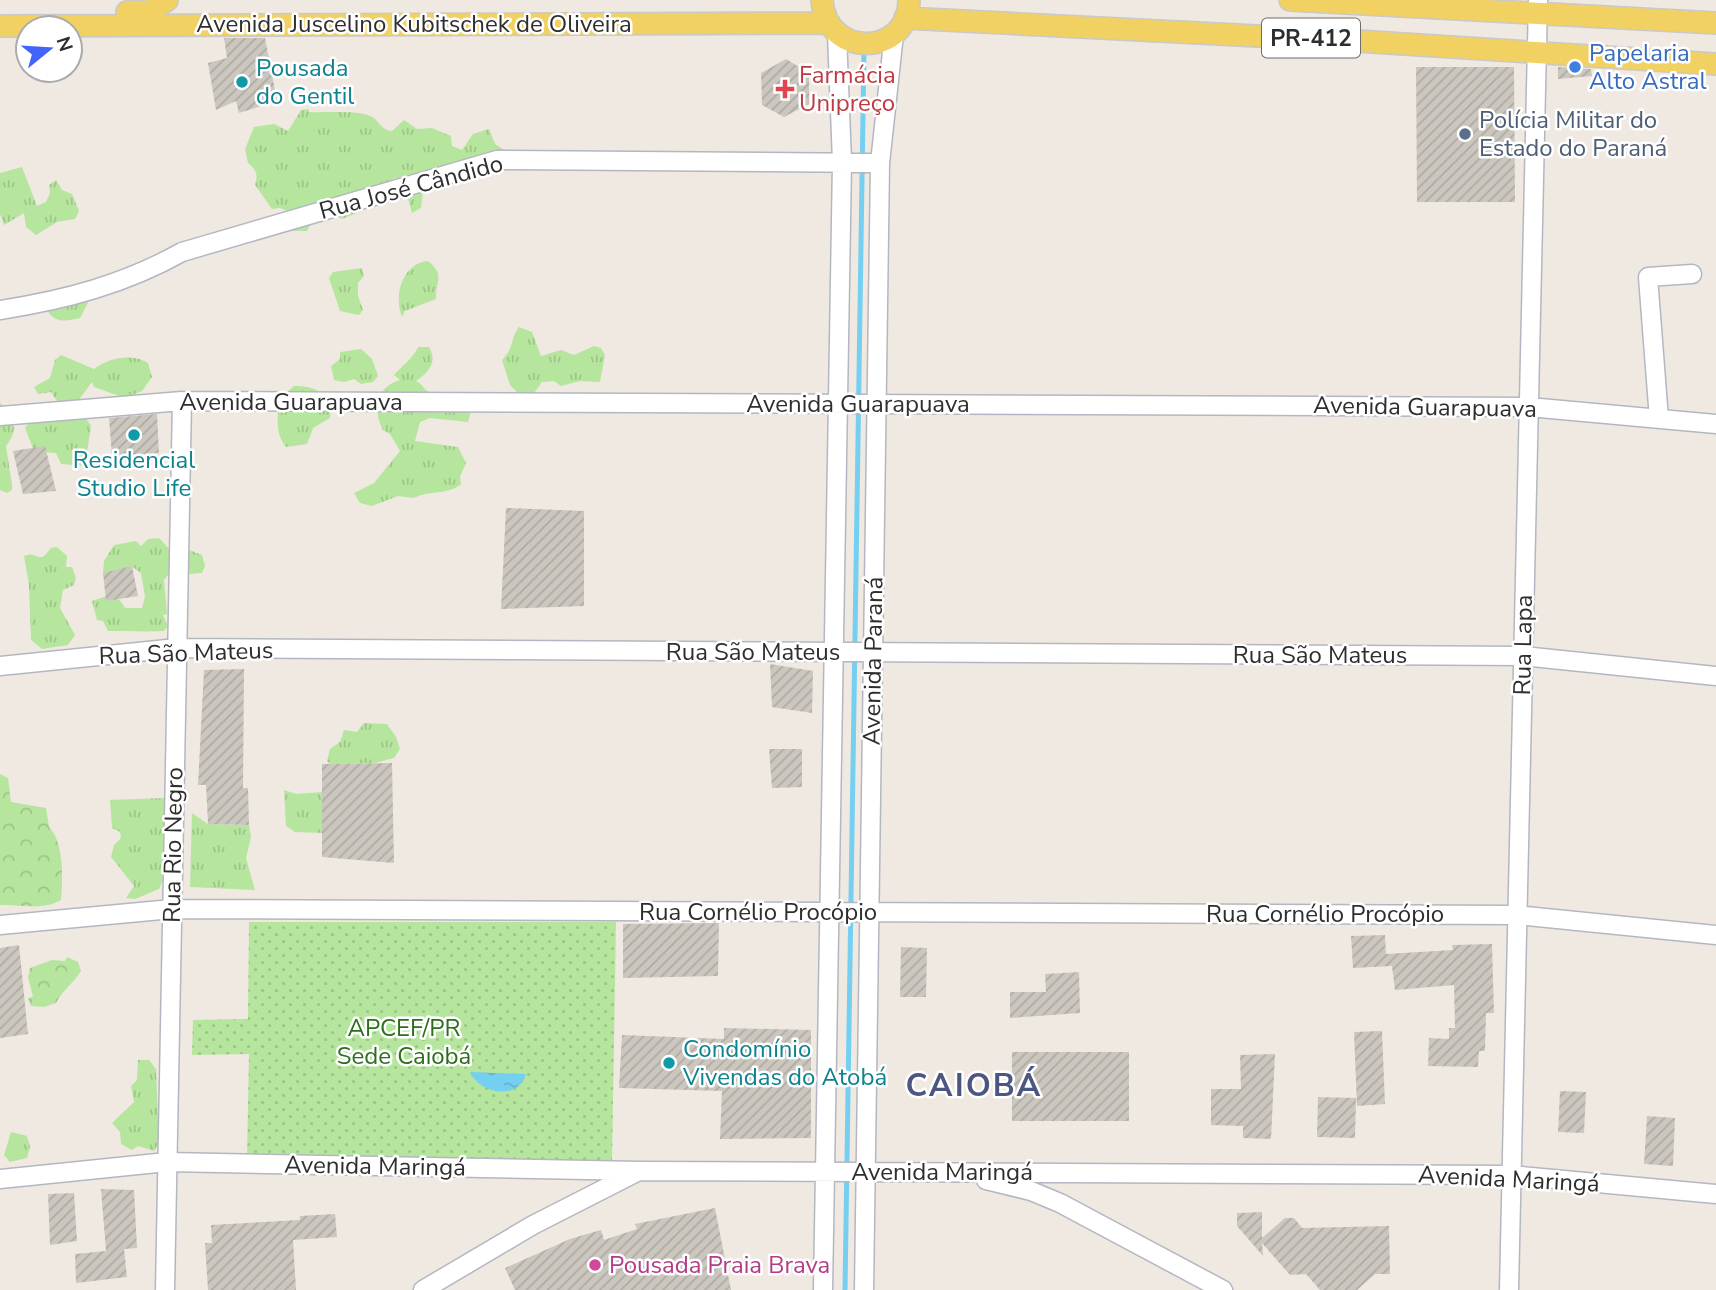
<svg xmlns="http://www.w3.org/2000/svg" width="1716" height="1290" font-family="'Nunito Sans',sans-serif">
	<style>
		.grass { fill: url(#grass-tufts) }
		.forest { fill: url(#forest-crowns) }
		.park { fill: url(#park-dots) }
		.water { fill: url(#water-ripples) }
		.lines { fill: none; stroke-linecap: round; stroke-linejoin: round }
		.stream { stroke: #75cff0; stroke-width: 5 }
		.building { fill: url(#building-hatch) }
		.minor-casing { stroke: #b4b7c1; stroke-width: 21 }
		.major-casing { stroke: #c9c9c9; stroke-width: 24 }
		.minor { stroke: #fff; stroke-width: 18 }
		.major { stroke: #f2d163; stroke-width: 21 }
		.shop-dot { fill: #3f7fe0; stroke: #fff; stroke-width: 2.5 }
		.culture-dot { fill: #0f9aa8; stroke: #fff; stroke-width: 2.5 }
		.health-dot { fill: #e0444e; stroke: #fff; stroke-width: 2.5 }
		.service-dot { fill: #5c6f8a; stroke: #fff; stroke-width: 2.5 }
		.hotel-dot { fill: #d1479c; stroke: #fff; stroke-width: 2.5 }
		.labels { text-anchor: middle; stroke-width: 5; stroke-linejoin: round; paint-order: stroke }
		.shield { fill: #fff; stroke: #6d6d6d; stroke-width: 2 }
		.shield-label { font-size: 23px; font-weight: bold; fill: #2e2e2e }
		.street-label { font-size: 24px; fill: #2e2e2e; stroke: #fff }
		.shop-label { font-size: 24px; fill: #366cbe; stroke: #fff; text-anchor: start }
		.culture-label { font-size: 24px; fill: #0d838f; stroke: #fff; text-anchor: start }
		.health-label { font-size: 24px; fill: #be3a42; stroke: #fff; text-anchor: start }
		.service-label { font-size: 24px; fill: #4e5e75; stroke: #fff; text-anchor: start }
		.park-label { font-size: 24px; fill: #2c6e1b; stroke: #fff }
		.hotel-label { font-size: 24px; fill: #b23c85; stroke: #fff; text-anchor: start }
		.district-label { font-size: 32px; font-weight: bold; letter-spacing: 2px; fill: #4d5680; stroke: #fff }
	</style>
	<defs>
		<pattern id="grass-tufts" width="24" height="20" patternUnits="userSpaceOnUse" patternTransform="scale(1.75)"><rect width="24" height="20" fill="#b6e59e"/><path d="M3 7l-1-3M5 7V3M7 7l1-3M15 17l-1-3M17 17v-4M19 17l1-3" fill="none" stroke="#9dc588"/></pattern>
		<pattern id="forest-crowns" width="20" height="18" patternUnits="userSpaceOnUse" patternTransform="scale(1.75)"><rect width="20" height="18" fill="#b6e59e"/><path d="M2 6a3 3 0 1 1 6 0M12 15a3 3 0 1 1 6 0" fill="none" stroke="#9dc588"/></pattern>
		<pattern id="park-dots" width="8" height="8" patternUnits="userSpaceOnUse" patternTransform="scale(1.75)"><rect width="8" height="8" fill="#b6e59e"/><path d="M2 2h.1M6 6h.1" fill="none" stroke="#9dc588" stroke-width="1.8" stroke-linecap="round"/></pattern>
		<pattern id="water-ripples" width="26" height="14" patternUnits="userSpaceOnUse" patternTransform="scale(1.75)"><rect width="26" height="14" fill="#75cff0"/><path d="M2 4q2-2 4 0t4 0M15 11q2-2 4 0t4 0" fill="none" stroke="#66b2ce"/></pattern>
		<pattern id="building-hatch" width="6" height="6" patternUnits="userSpaceOnUse" patternTransform="scale(1.75)"><rect width="6" height="6" fill="#cbc7bf"/><path d="M-1 1l2-2M0 6l6-6M5 7l2-2" fill="none" stroke="#afaba4"/></pattern>
	</defs>
	<rect width="100%" height="100%" fill="#efe9e1"/>
	<path class="grass" d="M309,109v3c16,1 48,-2 61,4 10,4 10,14 22,15l12,-11 13,9 15,-1 19,8 1,10 10,4 11,-16 16,-5 6,15 17,11 -89,36 -2,17 -9,5 -7,-26 -10,-9 -19,10 -14,23 -20,8 -6,-4 -24,6 -5,10h-14l-3,-19 -10,-4 -8,1 -17,-24c3,-10 2,-15 -7,-22l-3,-14 9,-22 20,-3 14,7 13,-21z
		M22,167l15,39 9,-4 4,-9 -1,-8 7,-5 6,10 10,4 7,17 -4,8 -18,3 -21,13 -10,-8 -2,-14 -20,12 -4,-11v-41z
		M428,261c18,14 7,20 8,38l-31,12 -3,6c-9,-22 1,-54 26,-56z
		M362,268l2,8 -6,7v13l5,14 -4,5 -19,-4 -11,-33 4,-6z
		M57,290l29,3 3,8 -9,17c-15,4 -27,5 -34,-10l5,-16z
		M519,327l13,5 9,24 20,-6 13,5 20,-9 7,2 4,7 -5,27 -20,-1 -19,5 -7,-5 -12,1 -8,11h-16l-8,-8 -8,-25c13,-13 8,-22 17,-33z
		M418,347h11c9,15 -1,26 -13,34 8,4 9,12 18,13 22,3 24,-13 38,13l-4,15 -38,-4 -10,4 -5,19 43,6 8,16 -6,14 1,7c-12,11 -32,6 -47,14l-16,-2 -26,10 -12,-3 -6,-10 20,-10 26,-32 -10,-17 -7,-4c-11,-21 -7,-43 17,-50l-6,-5c8,-9 20,-18 24,-28z
		M361,349l11,10 6,17 -5,6 -12,2 -7,-5 -10,3 -10,-2 -3,-14 9,-7v-7z
		M61,355l33,14c15,-11 38,-16 54,-6l4,14 -10,14 -17,7 -31,-11 -2,-5 -14,19 -19,3 -8,-12 -13,2 -4,-7 16,-9 5,-18z
		M294,386c17,0 24,3 37,15l-1,17 -17,10 -6,16 -21,3c-14,-17 -10,-48 8,-61z
		M0,403c14,14 20,25 6,43l6,39v5l-5,3 -7,-3z
		M80,409l11,17 -6,40 -24,-2 -5,-11 -22,-2 -9,-23 5,-7z
		M159,538l14,15 11,-5 18,7 3,11 -3,7 -13,1 -17,-19 -3,19 -5,6 3,34 -4,1 5,11 -4,5c-19,1 -36,0 -56,0l-5,-10 -6,-1 -5,-19c15,-6 25,-9 33,7h17l3,-11 -4,-24 -10,-7 -13,8 -15,-1 1,-12 10,-16 22,-4 5,5 7,-7z
		M57,547l10,9 -1,11h6l4,11 -2,7 -11,5 -3,18 15,27 -7,10 -26,4 -11,-9 -2,-55 -5,-29c16,-6 13,11 27,-8z
		M364,723l23,1 9,13 4,12 -6,9 -19,5 -45,1 -3,-3 3,-12 10,-7 4,-12 13,2z
		M284,790l12,4 26,-2v41l-27,-1 -9,-6z
		M164,798v80l-5,11 -24,10 -9,-1 8,-12 -23,-29 3,-12 7,-7 -1,-6 -8,-4 -2,-28z
		M192,813l16,11 41,1 2,12 -5,21 9,32 -65,-3z
		M138,1060h11l7,9 3,74 -5,8 -16,-5 -6,4 -11,-6 -1,-12 -8,-9 22,-21 -3,-16 6,-6z
		M11,1132l16,4 3,11 -3,11 -17,4 -6,-7z"/>
	<path class="forest" d="M0,774l8,4 3,24 35,6 3,19c15,15 14,52 12,73 -19,11 -40,4 -61,5z
		M67,957l11,5 3,9c-7,12 -18,18 -25,32l-12,4 -13,-1 -3,-7 5,-3 -5,-18 2,-10 22,-8 13,1z"/>
	<path class="park" d="M249,922h367l-4,239h-365l2,-107 -57,1 1,-35 55,-1z"/>
	<path class="water" d="M470,1072l56,2c-8,27 -46,20 -56,-2z"/>
	<g class="lines">
		<path class="stream" d="M845,1290l19,-1241"/>
	</g>
	<path class="building" d="M224,38h41l12,63 -38,12 -3,-12 -20,9 -8,-47 19,-5z
		M786,59l23,14v31l-25,13 -22,-12 -1,-32z
		M1416,67h98l1,135h-98z
		M1558,67l33,2 1,7 -34,3z
		M157,414l2,39 -47,3 -3,-38z
		M45,446l11,45 -33,3 -10,-43z
		M506,508l78,3v95l-83,3z
		M132,566l6,30 -32,5 -3,-28z
		M770,664l43,7 -1,42 -40,-6z
		M244,669l-1,119h5l1,37 -41,-1 -2,-39h-8l6,-115z
		M769,749h33v38l-30,1z
		M392,763l2,100 -72,-6v-93z
		M719,923l-1,53 -95,2v-54z
		M1385,935l1,19 67,-4 -1,-5 40,-1 2,69h-8l-1,38h-6l-1,16 -50,-1 1,-28 20,1v-11h6l-1,-43 -59,5 -3,-24 -39,2 -2,-32z
		M19,945l9,89 -28,4v-90z
		M901,947l26,1 -1,49h-26z
		M1079,972l1,41 -70,5v-26h36l-1,-18z
		M724,1028l87,2v108l-91,1 2,-48 -103,-3 3,-53 102,4z
		M1382,1031l3,73 -28,2 -3,-74z
		M1012,1052h117v69h-117z
		M1275,1054l-4,85 -28,-1v-12l-32,-1v-36h30l-1,-34z
		M1560,1091l26,1 -2,41 -26,-1z
		M1318,1097l38,1 -1,40 -38,-1z
		M1647,1116l28,2 -2,48 -29,-2z
		M101,1189l33,1 3,58 -13,1 3,28 -51,6 -1,-29 31,-3z
		M74,1193l3,48 -27,4 -2,-51z
		M715,1208l16,82h-216l-10,-22 65,-29 31,-9 3,10 33,-11 -2,-5z
		M1262,1212v26l23,-20h9l8,10 87,-2 1,48h-15l-18,16h-37l-14,-16 -16,1 -28,-32 1,13 -26,-30v-13z
		M335,1214l2,23 -44,3 3,50h-88l-3,-47h7l-1,-18 89,-5v-4z"/>
	<g class="lines">
		<g class="minor-casing">
			<path id="minor" d="M0,310c65,-10 125,-26 182,-58l315,-92 383,3
				M0,416l182,-15 1347,6 187,17
				M1659,419l-11,-142 44,-3
				M0,666l177,-18 1346,8 193,20
				M0,925l172,-16 1345,6 199,20
				M0,1179l167,-17 473,9 871,4 205,19
				M986,1180l45,11 29,12 163,87
				M165,1290l17,-889
				M423,1290l110,-65 104,-53
				M823,1290l19,-1128 -5,-128
				M864,1290l16,-1127 14,-129
				M1509,1290l29,-1290"/>
		</g>
		<g class="major-casing">
			<path id="major" d="M822,0c4,59 87,57 87,0
				M1290,0l426,23
				M127,12l24,-1 16,-11
				M905,18l452,23 359,23
				M0,26l828,-3"/>
		</g>
		<use href="#minor" class="minor"/>
		<use href="#major" class="major"/>
	</g>
	<circle class="shop-dot" cx="1575" cy="67" r="7"/>
	<g class="culture-dot">
		<circle cx="242" cy="82" r="7"/>
		<circle cx="134" cy="435" r="7"/>
		<circle cx="669" cy="1063" r="7"/>
	</g>
	<path class="health-dot" d="M781.5 78.5h7v7h7v7h-7v7h-7v-7h-7v-7h7z"/>
	<circle class="service-dot" cx="1465" cy="134" r="7"/>
	<circle class="hotel-dot" cx="595" cy="1265" r="7"/>
	<g class="labels">
		<rect class="shield" x="1262" y="18.5" width="98" height="39" rx="5"/>
		<g class="shield-label">
			<text x="1311" y="46">PR-412</text>
		</g>
		<g class="street-label">
			<text x="414" y="32">Avenida Juscelino Kubitschek de Oliveira</text>
			<text transform="translate(411 187) rotate(-15)" y="8">Rua José Cândido</text>
			<text x="291" y="410">Avenida Guarapuava</text>
			<text x="858" y="412">Avenida Guarapuava</text>
			<text transform="translate(1425 407) rotate(1)" y="8">Avenida Guarapuava</text>
			<text transform="translate(1523 645) rotate(-89)" y="8">Rua Lapa</text>
			<text x="753" y="660">Rua São Mateus</text>
			<text transform="translate(186 653) rotate(-2)" y="8">Rua São Mateus</text>
			<text x="1320" y="663">Rua São Mateus</text>
			<text transform="translate(873 661) rotate(-89)" y="8">Avenida Paraná</text>
			<text transform="translate(173 845) rotate(-89)" y="8">Rua Rio Negro</text>
			<text x="758" y="920">Rua Cornélio Procópio</text>
			<text x="1325" y="922">Rua Cornélio Procópio</text>
			<text transform="translate(375 1166) rotate(1)" y="8">Avenida Maringá</text>
			<text x="942" y="1180">Avenida Maringá</text>
			<text transform="translate(1509 1179) rotate(3)" y="8">Avenida Maringá</text>
		</g>
		<g class="shop-label">
			<text x="1589" y="61">Papelaria<tspan x="1589" dy="28">Alto Astral</tspan></text>
		</g>
		<g class="culture-label">
			<text x="256" y="76">Pousada<tspan x="256" dy="28">do Gentil</tspan></text>
			<text x="134" y="468" text-anchor="middle">Residencial<tspan x="134" dy="28">Studio Life</tspan></text>
			<text x="683" y="1057">Condomínio<tspan x="683" dy="28">Vivendas do Atobá</tspan></text>
		</g>
		<g class="health-label">
			<text x="799" y="83">Farmácia<tspan x="799" dy="28">Unipreço</tspan></text>
		</g>
		<g class="service-label">
			<text x="1479" y="128">Polícia Militar do<tspan x="1479" dy="28">Estado do Paraná</tspan></text>
		</g>
		<g class="park-label">
			<text x="404" y="1036">APCEF/PR<tspan x="404" dy="28">Sede Caiobá</tspan></text>
		</g>
		<g class="hotel-label">
			<text x="609" y="1273">Pousada Praia Brava</text>
		</g>
		<g class="district-label">
			<text x="974" y="1096">CAIOBÁ</text>
		</g>
	</g>
	<g transform="translate(49 49) rotate(72)"><circle r="33" fill="#ffffff" stroke="#ababab" stroke-width="2"/>
	<path d="M0-5L12 26L0 18L-12 26Z" fill="#4264fb"/>
	<text y="-10" font-size="19" font-weight="bold" text-anchor="middle" fill="#2e2e2e">N</text>
	</g>
</svg>
